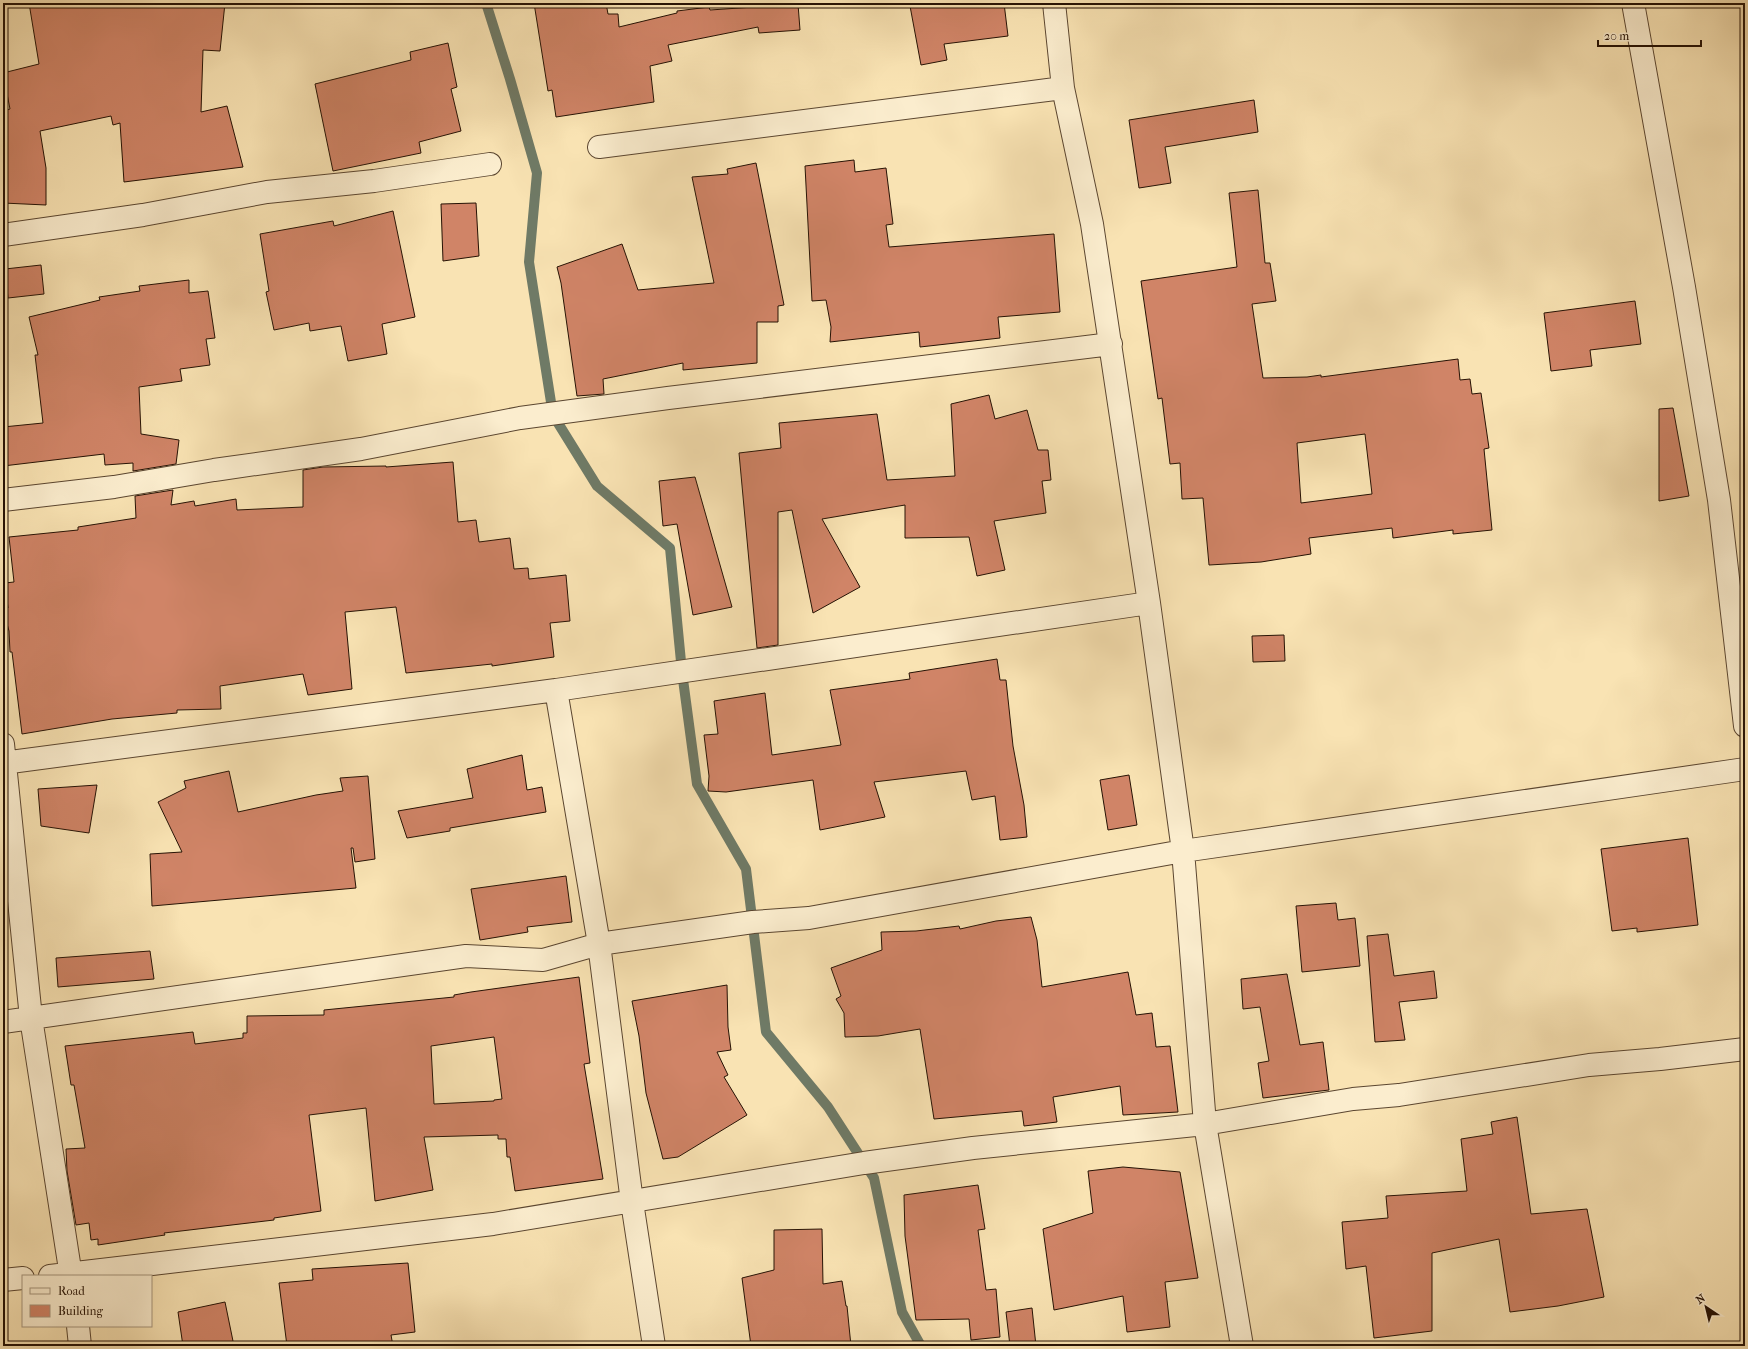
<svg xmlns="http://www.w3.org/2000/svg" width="1748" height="1349" font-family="'IM FELL French Canon',serif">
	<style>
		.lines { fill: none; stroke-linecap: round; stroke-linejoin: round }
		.stream { stroke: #6f7a66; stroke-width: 10 }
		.building { fill: #d08467; stroke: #261204; fill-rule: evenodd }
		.minor-casing { stroke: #5b4630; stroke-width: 24 }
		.minor { stroke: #fbedce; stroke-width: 22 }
	</style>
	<rect width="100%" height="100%" fill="#f9e3b3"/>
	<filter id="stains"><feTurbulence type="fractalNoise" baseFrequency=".005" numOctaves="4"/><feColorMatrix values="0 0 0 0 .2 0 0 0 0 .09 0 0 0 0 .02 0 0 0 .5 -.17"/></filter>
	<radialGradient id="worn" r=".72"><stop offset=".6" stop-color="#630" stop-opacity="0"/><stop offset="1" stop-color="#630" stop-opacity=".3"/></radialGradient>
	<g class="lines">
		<path class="stream" d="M486,3l24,76 27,94 -8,89 24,153 44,71 73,62 12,124 15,112 49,85 20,163 62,75 46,71 28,134 19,34"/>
	</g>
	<path class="building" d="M29,3h196l-5,48 -17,-1 -2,62 26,-6 16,61 -119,15 -4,-59 -7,2 -2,-9 -71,15 6,37v37l-43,-2v-92l7,-2 -7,-36 36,-9z
		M534,3h72l2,11h10l1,13 58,-14v-2l32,-4 1,3 88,-6 2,26 -41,3 -1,-6 -90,18 4,16 -22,5 4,36 -98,15 -4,-27 -4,1z
		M928,3h76l4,33 -64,8 3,16 -26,5 -11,-59z
		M448,43l9,44 -6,2 10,42 -42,11 2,11 -88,18 -18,-87 96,-24 -1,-8z
		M1254,100l4,32 -93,15 6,36 -32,5 -10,-68z
		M854,160l1,12 31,-4 7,56 -7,1 3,22 165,-13 6,78 -62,5 2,21 -80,9 -1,-15 -89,10 1,-15 -5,-27 -14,1 -7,-135z
		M756,163l28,142 -6,1v16h-21v41l-74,7v-7l-80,16 1,15 -27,2 -16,-113 -4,-16 65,-23 16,46 76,-7 -22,-106 36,-3 -1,-5z
		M1258,190l7,73h5l6,38 -24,3 11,74 44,-1 14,-2v2l137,-18 2,21 10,-1 2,15 9,-1 8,55 -5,1 8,81 -39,4v-4l-60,8 -1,-10 -83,10 2,16 -50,8 -52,3 -6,-67 -21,1 -2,-36 -10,1 -8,-66 -4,1 -17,-118 96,-14 -8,-74zM1365,434l7,60 -71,9 -4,-60z
		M476,203l3,53 -36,5 -2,-57z
		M393,211l22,106 -33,7 5,30 -39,7 -7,-35 -31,5 -1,-8 -35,7 -8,-38 3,-1 -9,-57 73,-13 1,5z
		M41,265l3,29 -36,4 -3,-29z
		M189,280v13l19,-2 7,47 -9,1 4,26 -30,4 2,12 -43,6 2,47 38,6 -3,24 -43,7v-8l-28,2 -1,-11 -101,12v-39l40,-4 -8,-68h3l-9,-38 71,-17 -1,-3 41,-6 -1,-5z
		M1635,301l6,43 -51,6 2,16 -41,5 -7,-58z
		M989,395l6,24 32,-9 11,40h10l3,30 -9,1 4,32 -52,8 11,49 -28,6 -8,-39 -64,1v-33l-83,14 38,68 -47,26 -21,-103 -14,2v133l-21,3 -18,-195 42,-5 -2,-25 98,-9 10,66 68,-4 -4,-72z
		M1673,408l16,88 -30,5v-92z
		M453,462l5,60 18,-2 3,22 31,-4 4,31 14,-1 1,11 37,-4 4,46 -20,2 4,34 -62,9v-2l-86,9 -10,-66 -51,5 7,77 -44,6 -5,-21 -83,12 1,23 -44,1v3l-65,6 -90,15 -10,-82h-2l-1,-21 -6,-22 5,-1 -3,-25 9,-1 -5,-45 69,-7v-3l58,-9 -1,-22 38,-6 -2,15 23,-4 1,5 41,-7 1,11 66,-3v-37l20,-3 63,-1v1z
		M695,477l37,130 -39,8 -16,-91 -14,2 -4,-45z
		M1284,635l1,26 -32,1 -1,-26z
		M997,659l3,21h6l7,66 11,59 3,32 -27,3 -5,-44 -23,4 -6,-29 -92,11 11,35 -65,13 -7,-50 -87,12 -18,-1 1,-15 -5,-41 14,-1 -4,-33 51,-8 7,62 69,-10 -11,-55 80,-11 -1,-6z
		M522,755l5,35 15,-3 4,25 -96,16v3l-43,7 -9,-27 75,-13 -6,-29z
		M229,771l9,41 78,-17 27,-4 -3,-13 28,-2 7,83 -20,3 -2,-14h-2l5,40 -204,18 -2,-52 32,-2 -24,-50 28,-14 -2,-7z
		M1129,775l8,50 -29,5 -8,-50z
		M97,785l-8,48 -48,-7 -3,-37z
		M1688,838l10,87 -61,7v-4l-25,3 -11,-82z
		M566,876l6,46 -45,5 1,5 -48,8 -9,-51z
		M1336,903l2,17 17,-2 5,48 -58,6 -6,-66z
		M1031,917l6,23 5,47 86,-15 8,43 16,-2 4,34 14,-1 8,66 -55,3 -3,-29 -67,11 4,25 -33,4 -2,-15 -88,8 -14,-90 -42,7 -33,1 -1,-24 -8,-14 5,-3 -10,-28 51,-18 -1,-18 35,-1 43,-5 1,3 36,-8z
		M1388,934l6,42 40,-5 3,27 -38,4 6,38 -30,2 -8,-106z
		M150,951l4,28 -96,8 -2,-29z
		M1287,974l13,71 23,-3 6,48 -66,8 -5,-35 11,-2 -9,-54 -17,2 -2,-30z
		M579,977l11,86 -6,1 19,115 -88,12 -5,-34h-3l-1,-18h-8v-4l-74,2 9,53 -58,11 -9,-93 -57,7 12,96 -47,7v2l-110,13 1,2 -67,10v-6l-7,1 -2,-17 -13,2 -9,-54 -1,-22 19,-1 -11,-63h-3l-6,-39 128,-14 2,12 48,-6v-5h4v-17l77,-1v-5l130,-13v-2l17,-3zM494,1037l8,62 -8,1v1l-60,3 -3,-58z
		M727,985l1,42 3,23 -14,2 11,23 -4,2 23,38 -69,42 -15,2 -17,-66 -7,-57 -7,-35z
		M1517,1117l14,97 56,-5 17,88 -46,9 -48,6 -11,-73 -67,14v78l-58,7 -8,-72 -20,3 -4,-47 46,-4 -2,-22 81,-5 -6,-52 32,-5 -2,-12z
		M1123,1167l57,5 18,106 -33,4 5,45 -43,5 -4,-36 -69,14 -11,-81 50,-16 -5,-42z
		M978,1185l7,44 -7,1 8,60 10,-1 4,48 -29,3 -2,-21 -53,1 -11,-84 -1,-41z
		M822,1229l1,55 19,-3 4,25h1l4,40h-100l-9,-68 32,-8v-40z
		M408,1263l7,69 -24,3 2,11h-106l-8,-63 34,-3 -1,-11z
		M225,1302l9,44h-51l-5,-34z
		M1032,1308l4,38h-26l-4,-34z"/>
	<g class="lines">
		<g class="minor-casing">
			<path id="minor" d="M1054,3l9,85 29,136 57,379 34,248 22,273 37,222
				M1633,3l51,284 35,213 26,226
				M599,147l464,-59
				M3,235l140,-20 124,-23 107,-11 116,-17
				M3,500l111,-13 100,-17 147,-21 159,-31 148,-20 443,-54
				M556,690l593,-87
				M3,744l28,274 40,258
				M3,763l553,-73 43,254 -56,16 -77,-4 -463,66
				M50,1276l443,-52 371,-61 109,-15 232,-24 148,-25 46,-4 190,-30 71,-6 85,-10
				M3,1280l20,-2
				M78,1326l2,20
				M654,1346l-22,-144 -33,-258 154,-22 56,-4 374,-67 562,-82"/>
		</g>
		<use href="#minor" class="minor"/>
	</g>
	<rect width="1748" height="1349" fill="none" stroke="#f9e3b3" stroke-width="16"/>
	<rect x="4" y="4" width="1740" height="1341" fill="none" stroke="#261204" stroke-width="2"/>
	<rect x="8" y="8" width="1732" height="1333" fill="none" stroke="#261204"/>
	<rect x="22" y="1275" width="130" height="52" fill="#fbedce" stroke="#a6957d"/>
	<rect x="30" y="1288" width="20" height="6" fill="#fbedce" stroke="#a6957d"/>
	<text x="58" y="1295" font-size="12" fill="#261204">Road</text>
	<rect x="30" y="1305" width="20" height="12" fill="#d08467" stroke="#a6957d"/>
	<text x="58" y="1315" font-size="12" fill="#261204">Building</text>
	<g transform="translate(1706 1307) rotate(325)" stroke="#fbedce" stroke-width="3" paint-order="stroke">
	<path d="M0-3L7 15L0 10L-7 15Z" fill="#261204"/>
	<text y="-6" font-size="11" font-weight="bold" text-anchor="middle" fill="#261204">N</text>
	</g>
	<path d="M1598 40v6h103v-6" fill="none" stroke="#261204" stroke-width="2"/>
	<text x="1604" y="40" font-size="12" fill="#261204" stroke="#fbedce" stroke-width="3" paint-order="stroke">20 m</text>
	<rect width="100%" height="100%" filter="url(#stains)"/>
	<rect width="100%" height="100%" fill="url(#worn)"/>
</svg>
